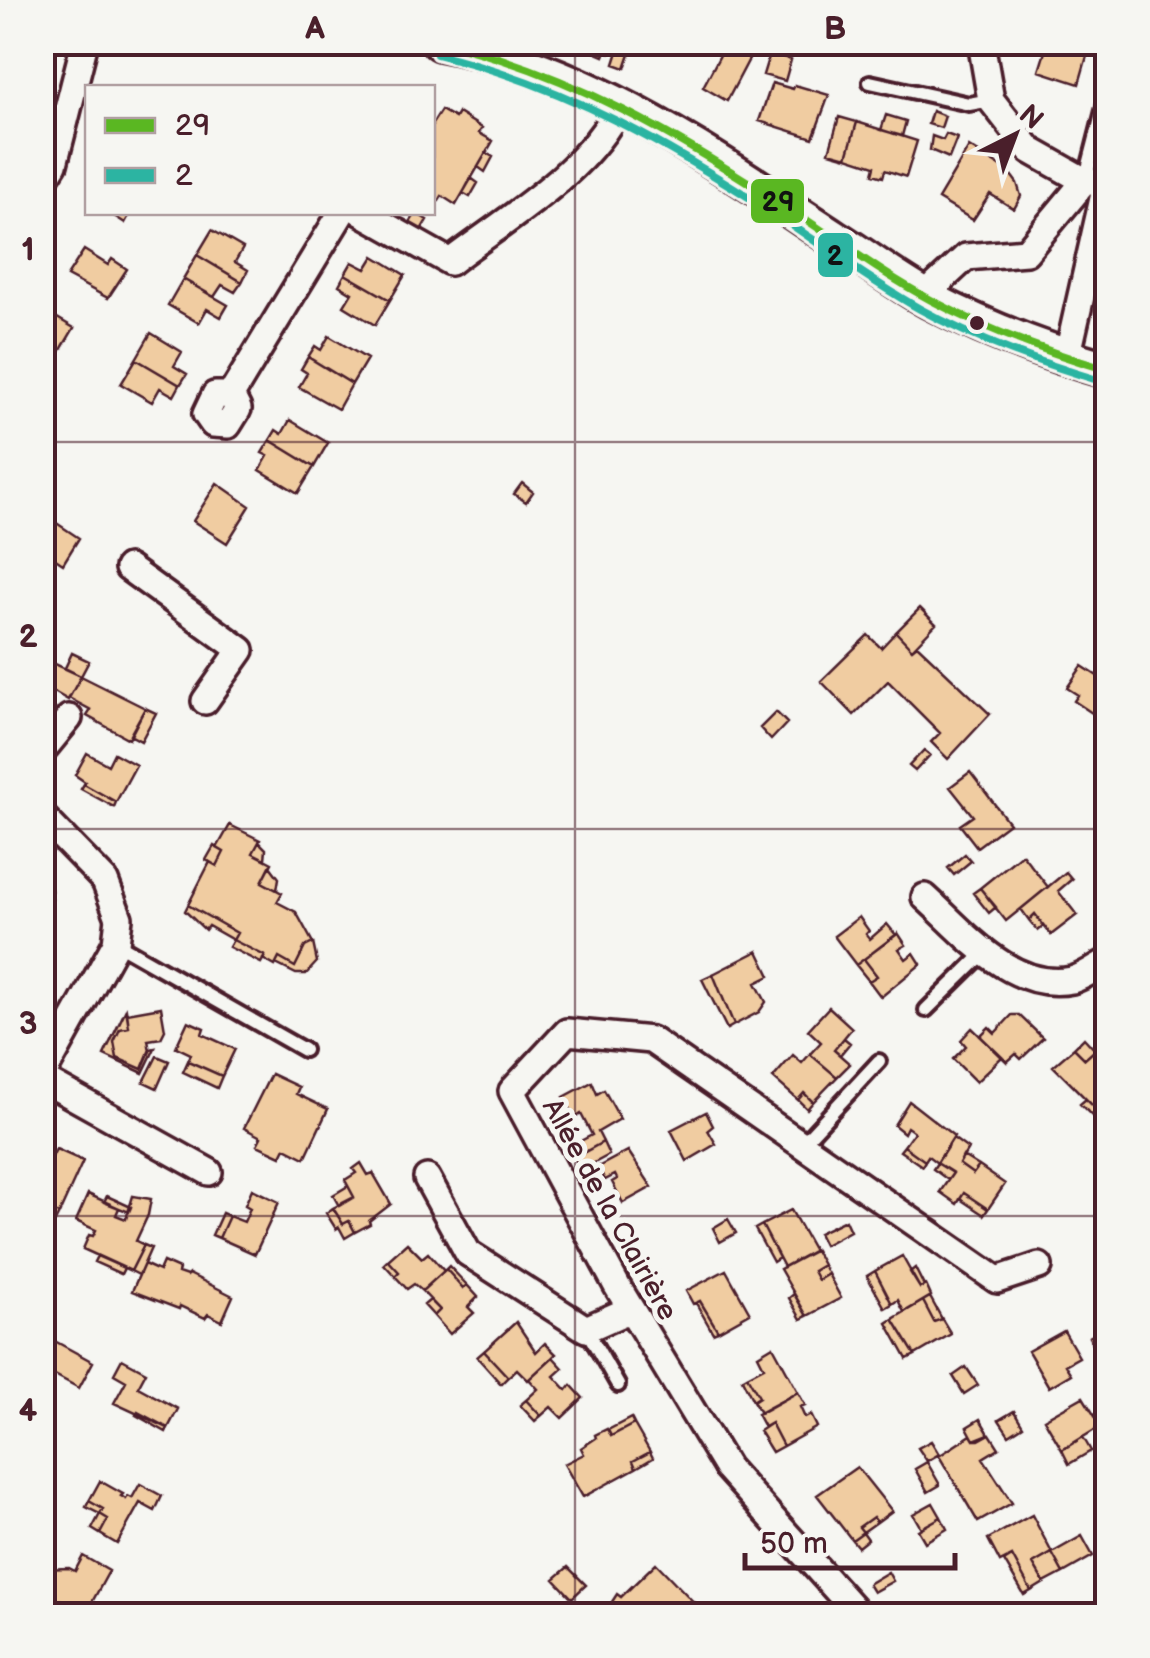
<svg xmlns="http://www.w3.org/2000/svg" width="1150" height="1658" font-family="'Balsamiq Sans',sans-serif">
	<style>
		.building { fill: #f0cca1; stroke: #4a1f2b; stroke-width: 2.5 }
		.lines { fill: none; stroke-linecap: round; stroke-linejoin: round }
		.lane-casing { stroke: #4a1f2b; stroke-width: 20 }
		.street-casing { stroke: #4a1f2b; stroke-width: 32 }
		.secondary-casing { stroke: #4a1f2b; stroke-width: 42 }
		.lane { stroke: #f6f6f2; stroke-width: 12 }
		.street { stroke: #f6f6f2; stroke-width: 25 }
		.secondary { stroke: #f6f6f2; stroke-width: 35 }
		.bus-1-casing { stroke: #f6f6f2; stroke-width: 15 }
		.bus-2-casing { stroke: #f6f6f2; stroke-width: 15 }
		.bus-1 { stroke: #5ab722; stroke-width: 8 }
		.bus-2 { stroke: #2cb4a2; stroke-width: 8 }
		.grid { fill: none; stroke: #4a1f2b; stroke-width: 2.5; stroke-opacity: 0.55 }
		.bus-dot { fill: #4a1f2b; stroke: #f6f6f2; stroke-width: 4 }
		.labels { text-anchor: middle; stroke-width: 10; stroke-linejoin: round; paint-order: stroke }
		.street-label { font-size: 28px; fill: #4a1f2b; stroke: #f6f6f2 }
		.line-badge { stroke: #f6f6f2; stroke-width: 4 }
		.pale-badge-label { font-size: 28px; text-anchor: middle; font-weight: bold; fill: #111 }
		.neatline { fill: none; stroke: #4a1f2b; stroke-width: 4 }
		.grid-label { font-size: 32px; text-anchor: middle; font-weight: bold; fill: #4a1f2b }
	</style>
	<rect width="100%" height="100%" fill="#f6f6f2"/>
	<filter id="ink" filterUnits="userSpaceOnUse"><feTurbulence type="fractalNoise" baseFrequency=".01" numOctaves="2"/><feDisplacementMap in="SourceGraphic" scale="20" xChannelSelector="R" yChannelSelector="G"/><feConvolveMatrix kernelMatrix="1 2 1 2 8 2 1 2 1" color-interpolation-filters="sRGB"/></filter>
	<g filter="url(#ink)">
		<path class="building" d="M571,42h38l5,5 -3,6 -5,-2 -2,5z
			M621,42h13l-9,26 -11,-4z
			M727,42h31l-31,59 -24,-14z
			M771,42h24l-4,10 -21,-7z
			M1048,42h43l-12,42 -40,-13z
			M770,52l21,8 -6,21 -22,-6z
			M772,83l21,6 2,-4 34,10 -16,43 -54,-17z
			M441,110l14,8 3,-5 24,15 -3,5 14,8 -37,64 -14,-9 -3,5 -7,-3v-74z
			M932,111l13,5 -4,12 -13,-4z
			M886,115l20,6 -4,15 -21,-6z
			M839,117l18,5 -10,35 -18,-5z
			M857,122l60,19 -11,36 -21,-7 -2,7 -10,-3 2,-8 -28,-9z
			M946,134l11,4 -8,20 -19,-8 2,-14 11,4z
			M969,147l39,24 9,12 4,13 -7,13 -24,-15 -17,26 -35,-21z
			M486,153l7,4 -8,15 -7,-5z
			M471,178l7,5 -8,14 -7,-4z
			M108,212h23l-6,11z
			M416,213l11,7 -7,12 -11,-8z
			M212,230l31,18 -8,14 13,8 -6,12 -45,-27z
			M84,250l24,15 4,-6 15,10 -19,29 -41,-22z
			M197,255l45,27 -7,10 -13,-7 -8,12 -31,-18z
			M374,256l31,19 -15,25 -45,-26 7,-12 14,7z
			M345,274l45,26 -15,25 -31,-19 8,-13 -13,-8z
			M183,279l45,26 -7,12 -14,-8 -8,14 -31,-18z
			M42,309l32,19 -16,27 -16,-10z
			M151,333l31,19 -8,14 13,8 -7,11 -44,-26z
			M329,336l38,23 -15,25 -44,-27 7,-11 6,4z
			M308,357l44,27 -14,25 -39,-22 8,-14 -6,-4z
			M136,359l44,26 -6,11 -14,-8 -8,14 -31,-18z
			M290,420l38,23 -14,24 -44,-27 6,-10 6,4z
			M270,440l44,27 -16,26 -38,-23 8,-14 -6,-3z
			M217,483l33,23 -23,37 -34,-22z
			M522,483l11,9 -7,10 -12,-8z
			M55,522l24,16 -16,26 -21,-14v-10z
			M920,608l16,16 -24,25 -16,-17z
			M896,632l16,17 5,-4 73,69 -42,45 -17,-17 9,-9 -52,-52 -34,34 -33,-34 47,-46 13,13z
			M72,653l17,8 -8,15 -16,-8z
			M42,658l39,18 -13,24 -14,-8 -5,10 -7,-4z
			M1082,666l26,17v26l-7,10 -27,-18 4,-6 -11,-7z
			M81,676l64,32 -16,31 -42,-23 4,-6 -22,-12z
			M145,708l11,5 -15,28 -11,-6z
			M776,712l11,11 -16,17 -11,-12z
			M924,750l6,5 -15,16 -6,-5z
			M87,753l21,12 6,-12 22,12 -20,37 -32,-18 1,-2 -10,-7z
			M970,772l39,51 -32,24 -17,-22 13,-9 -23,-29z
			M84,784l32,18 -2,5 -33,-18z
			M230,825l30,15 -7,13 19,10 -10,19 20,11 -5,9 19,10 17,31 -8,4 -10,20 -16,-9 -4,8 -12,-7 2,-3 -32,-16 4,-7 -49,-28 22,-43 7,4 7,-14 -7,-4z
			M259,842l7,7 -1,10 -12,-6z
			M214,846l10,6 -7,14 -11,-6z
			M965,854l6,7 -17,14 -6,-7z
			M1022,854l26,33 -42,34 -26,-33z
			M270,866l9,12 -2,12 -15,-8z
			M49,871l3,28 -10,1v-28z
			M1066,872l6,7 -14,12 19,24 -26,20 -16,-21 -6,6 -8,-11z
			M980,888l16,19 -7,6 -16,-20z
			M188,905l49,28 -4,7 -25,-14 -3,4 -20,-19z
			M1035,914l9,12 -6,5 -9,-11z
			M859,917l10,14 -3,3 4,5 17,-15 9,11 -40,30 -22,-29z
			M898,933l8,12 -7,4 7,10 8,-6 7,11 -40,33 -12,-16 8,-5 -13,-17z
			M233,940l32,16 -4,7 -32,-16z
			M313,943l4,19 -11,12h-10l-20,-10 3,-6 16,9 10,-20z
			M758,951l12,25 -14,7 10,19 -7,10 -25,13 -21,-51z
			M864,959l13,17 -8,5 -13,-16z
			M713,974l21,51 -7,4 -25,-50z
			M161,1007l4,23 -4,8 -13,2 2,11 -8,18 -25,-11 -3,-16 6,-13 9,-2 -2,-14z
			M829,1007l23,21 -18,22 16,14 -13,13 -27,-23 11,-12 -13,-12z
			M126,1009l3,18 -9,2 -6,13 3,16 25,11 8,-20 5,-1 -12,25 -39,-18z
			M1012,1015h7l24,23 -22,21 -5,-5 -9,8 -27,-26 9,-9 6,6z
			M188,1021l16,7 -2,6 33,15 -13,27 -34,-15 3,-7 -15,-7z
			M972,1028l30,29 -26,25 -23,-23 13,-13 -5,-6z
			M844,1038l6,5 -10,12 -6,-5z
			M1084,1038l11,12 -10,9 -11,-11z
			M1074,1048l11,11 10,-9 13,14v50l-4,3 -51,-51z
			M810,1054l27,23 -24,25 -9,-9 -6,7 -25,-22 20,-23 9,8z
			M157,1056l12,5 -12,27 -13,-6z
			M188,1061l34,15 -5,12 -34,-16z
			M271,1074l28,13 -3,7 32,15 -23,49 -20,-10 -4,8 -24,-11 4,-8 -17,-9z
			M592,1082l5,12 7,-4 16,29 -22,13 5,10 -29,16 -5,-11 23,-12 -11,-21 -6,4 -11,-21z
			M804,1093l9,9 -6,7 -9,-9z
			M1086,1099l18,18 -6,5 -18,-18z
			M909,1101l45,35 -17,27 -9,-7 -3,5 -21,-15 10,-14 -7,-5 -3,6 -10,-8z
			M706,1112l7,14 -5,4 8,14 -29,17 -16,-31z
			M953,1138l15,11 -9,15 14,10 6,-8 26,18 -17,25 -24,-16 -7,11 -17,-12 13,-19 -16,-10z
			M603,1142l6,13 -28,15 -7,-12z
			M904,1146l21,15 -3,5 -22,-15z
			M56,1149l27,12 -24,53 -17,-7v-30z
			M628,1151l24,36 -29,16 -11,-21 5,-3 -2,-4 -10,5 -7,-13z
			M963,1156l16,10 -6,8 -14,-10z
			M361,1163l7,12 5,-2 18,31 -22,17 1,3 -15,8 -6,-11 -6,3 -10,-16 21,-11 -9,-17 11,-7 -3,-4z
			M937,1163l16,10 -5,7 -15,-11z
			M348,1186l6,11 -15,9 -6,-11z
			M252,1189l27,13 -24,52 -36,-16 10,-22 15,6 6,-14 -5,-3z
			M964,1193l24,16 -4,6 -24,-16z
			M88,1194l31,14 -3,7 10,4 7,-23 18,3 -3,16 -12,26 8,4 -13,26 -48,-22 6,-14 4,1 3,-6 -20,-9z
			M107,1196l24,11 -2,5 -25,-10z
			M42,1207l17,7 -4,8 -13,-6z
			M333,1208l10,16 6,-3 6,11 -10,6 -6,-11 -3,2 -10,-16z
			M791,1210l23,41 -30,16 -22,-42z
			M222,1213l7,3 -10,22 -7,-3z
			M728,1219l8,14 -16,9 -7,-14z
			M845,1220l5,11 -26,14 -6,-12z
			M762,1225l17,33 -6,4 -18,-33z
			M407,1243l15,15 6,-5 16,18 -22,20 -8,-7 -7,5 -12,-13 4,-4 -11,-12z
			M144,1245l7,3 -12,27 -8,-4z
			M815,1250l8,15 -10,6 5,9 10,-6 13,24 -34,18 -27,-47z
			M97,1256l27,12 -3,6 -27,-12z
			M902,1256l18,32 6,-3 5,11 -27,16 -6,-12 -6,4 -17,-33z
			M388,1260l11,12 -4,4 -11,-12z
			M163,1262l16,7 -1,4 9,3 2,-2 44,22 -11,25 -14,-7 -3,4 -25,-12 -1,3 -47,-18 12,-27 15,7z
			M823,1265l5,9 -10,6 -5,-9z
			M449,1266l18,19 -4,3 -17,-19z
			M915,1268l9,18 -4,2 -10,-16z
			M446,1269l17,19 4,-3 11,12 -10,10 6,6 -24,21 -16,-18 6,-6 -18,-19z
			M726,1270l24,43 -32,18 -18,-30 -7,3 -7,-13z
			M875,1271l17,33 -7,4 -18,-32z
			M794,1294l13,22 -6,3 -12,-21z
			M930,1297l12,22 -8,3 -11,-21z
			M430,1300l10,10 -6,6 -10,-11z
			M700,1301l18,30 -5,2 -17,-30z
			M923,1301l11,21 8,-3 9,15 -36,21 -22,-36z
			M893,1319l22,36 -8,4 -20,-36z
			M516,1322l20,30 9,-9 11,11 -28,26 -11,-11 -9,8 -24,-26z
			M1108,1326v44l-8,-12 5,-3 -12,-20z
			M1064,1331l15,26 -14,8 6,9 -22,13 -21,-36z
			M1093,1335l12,20 -5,3 -11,-21z
			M51,1339l42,23 -14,26 -37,-20v-24l4,3z
			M773,1346l25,46 -38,21 -7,-12 6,-4 -12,-21 17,-9 -6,-12z
			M484,1351l24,26 -7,7 -24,-27z
			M553,1357l10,11 -9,8 13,14 4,-5 12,13 -21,20 -11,-11 -10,9 -15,-16 12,-11 -9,-10z
			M122,1359l24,13 -8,15 40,22 -10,19 -54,-25 12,-22 -12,-7z
			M966,1367l12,18 -14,9 -11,-18z
			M747,1376l12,21 -6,4 -11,-22z
			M798,1392l7,13 -5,2 5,11 6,-3 6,12 -34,19 -12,-23 -7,4 -7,-13z
			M1083,1397l18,29 -39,24 -18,-31z
			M526,1400l15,16 -6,5 -15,-16z
			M1014,1411l9,15 -14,9 -10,-15z
			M138,1412l30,16 -2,4 -30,-17z
			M631,1418l3,6 -23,12 -3,-6z
			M980,1419l9,15 -15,6 -7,-13z
			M771,1423l12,23 -11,6 -13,-21z
			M634,1424l16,28 -17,9 3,7 -53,29 -19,-33 20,-10 -3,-6 15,-10 -1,-3 12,-6 4,7z
			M990,1434l9,14 -16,10 29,45 -34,19 -39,-66 32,-21 3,5h5z
			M1083,1437l8,14 -22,13 -7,-14z
			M931,1441l8,13 -12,7 -9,-13z
			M650,1452l3,6 -17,10 -3,-7z
			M927,1462l13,23 -12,7 -13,-23z
			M857,1467l35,44 -15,11 -4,-5 -14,10 4,5 -11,8 -35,-45z
			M100,1481l23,13 -2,2 5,3 2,-3 4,2 8,-14 22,12 -7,15 -15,-8 -23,41 -17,-10 8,-15 -8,-5 3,-5 -14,-8z
			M89,1501l14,8 -3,5 -14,-7z
			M933,1503l8,14 -20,11 -8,-14z
			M100,1514l8,5 -8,15 -8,-5z
			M1032,1515l20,38 -19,11 11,19 -13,8 -19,-35 -12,6 -12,-23z
			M873,1517l4,5 -14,10 -4,-5z
			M941,1517l6,12 -22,13 -7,-12z
			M863,1532l5,7 -10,8 -6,-7z
			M1082,1536l11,20 -30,17 -11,-20z
			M1052,1553l11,20 -19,10 -11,-19z
			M83,1556l26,15 -23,42 -25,-13h-19v-31l27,-1 6,3z
			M1012,1556l19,35 -7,4 -20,-34z
			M656,1563l51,53h-92l-7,-8 9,-14 4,3z
			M568,1567l18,18 -14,13 -18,-19z
			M888,1572l5,9 -20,11 -5,-8z"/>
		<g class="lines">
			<g class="lane-casing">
				<path id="lane" d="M870,82l99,22 22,-4
					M1085,181l23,-90
					M116,943l188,107
					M926,1010l60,-59
					M802,1144l77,-83
					M586,1329l32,56"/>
			</g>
			<g class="street-casing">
				<path id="street" d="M981,42l10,58 39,50 55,31 23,4
					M42,183l12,-19 31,-122
					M361,212l89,50c56,-43 139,-91 169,-156
					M927,299l9,-14 30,-28 60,-5 59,-71
					M1067,358l39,-173
					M215,395h16l7,14 -10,16 -15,-1 -7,-10z
					M231,395l111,-183
					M128,568l113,82 -36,51
					M42,751l27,-33
					M42,816l63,65 14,37 -3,25 -74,133
					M925,897c40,36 87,95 147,83 12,-3 25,-13 36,-19
					M42,1079l167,93
					M427,1178l41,75 118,76 45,-20
					M860,1616l-133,-148 -110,-182 -105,-195 55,-59 84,8 346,240 42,-14"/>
			</g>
			<g class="secondary-casing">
				<path id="secondary" d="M440,42c146,27 272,116 394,196 32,20 63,44 96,62 57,30 116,52 178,70"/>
			</g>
			<use href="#lane" class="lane"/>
			<use href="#street" class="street"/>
			<use href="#secondary" class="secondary"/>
			<g class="bus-1-casing">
				<path id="bus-1" d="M442,42c131,32 236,94 348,167 46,30 92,65 141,91 56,30 116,52 177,70"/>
			</g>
			<g class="bus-2-casing">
				<path id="bus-2" d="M437,54c132,32 237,94 349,167 44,30 88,62 134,88 58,32 121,54 184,73"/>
			</g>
			<use href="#bus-1" class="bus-1"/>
			<use href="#bus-2" class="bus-2"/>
		</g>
	</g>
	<path class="grid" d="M575,42v1574M42,442h1066M42,829h1066M42,1216h1066"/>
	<circle class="bus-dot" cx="977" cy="323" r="9"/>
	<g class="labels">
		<g class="street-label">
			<text transform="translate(611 1209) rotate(61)" y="10">Allée de la Clairière</text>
		</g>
	</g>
	<g class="line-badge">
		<rect x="749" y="177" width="57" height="48" rx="10" fill="#5ab722"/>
		<rect x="816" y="231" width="39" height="48" rx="10" fill="#2cb4a2"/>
	</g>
	<g class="pale-badge-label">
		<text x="778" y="211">29</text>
		<text x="835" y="265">2</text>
	</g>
	<rect width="1150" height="1658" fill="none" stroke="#f6f6f2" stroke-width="110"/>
	<rect x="85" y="85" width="350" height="130" fill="#f6f6f2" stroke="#b1a0a2" stroke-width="2.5"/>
	<rect x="105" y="118" width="50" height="15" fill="#5ab722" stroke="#b1a0a2" stroke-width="2.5"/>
	<text x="175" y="135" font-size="30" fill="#4a1f2b">29</text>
	<rect x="105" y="168" width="50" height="15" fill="#2cb4a2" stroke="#b1a0a2" stroke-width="2.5"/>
	<text x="175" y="185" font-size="30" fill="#4a1f2b">2</text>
	<g transform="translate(1015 135) rotate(42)" stroke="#f6f6f2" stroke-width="8" paint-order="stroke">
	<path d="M0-8L18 38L0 25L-18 38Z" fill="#4a1f2b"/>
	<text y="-15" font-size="28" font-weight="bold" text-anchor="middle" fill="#4a1f2b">N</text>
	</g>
	<path d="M745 1553v15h210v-15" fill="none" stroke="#4a1f2b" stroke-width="5"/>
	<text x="760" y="1553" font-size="30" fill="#4a1f2b" stroke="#f6f6f2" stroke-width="8" paint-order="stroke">50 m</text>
	<rect x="55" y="55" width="1040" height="1548" class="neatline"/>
	<g class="grid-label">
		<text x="315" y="39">A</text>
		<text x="835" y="39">B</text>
		<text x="28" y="260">1</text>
		<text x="28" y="647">2</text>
		<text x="28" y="1034">3</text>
		<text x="28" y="1421">4</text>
	</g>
</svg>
